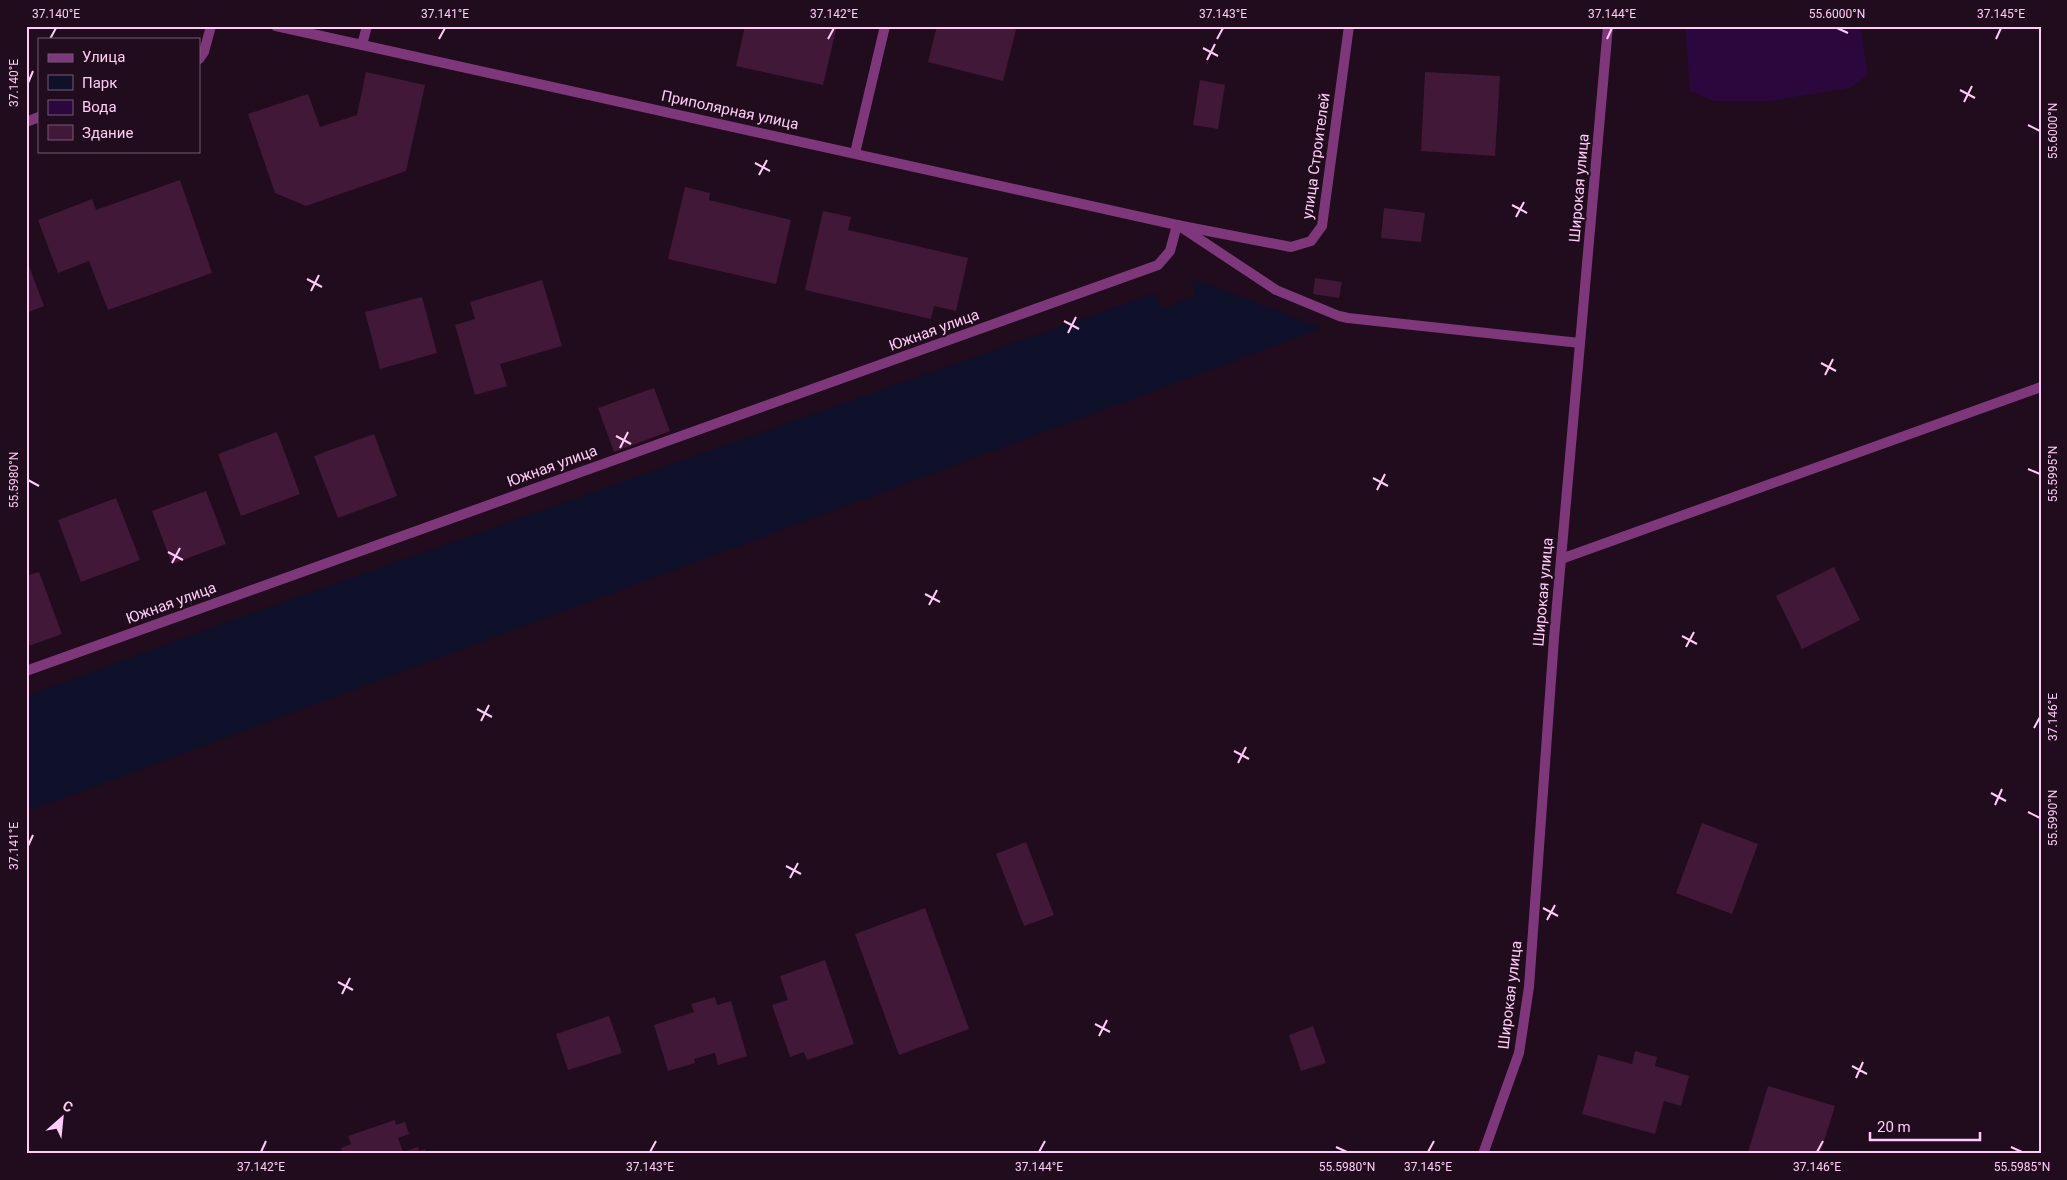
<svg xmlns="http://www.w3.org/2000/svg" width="2067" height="1180" font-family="Roboto,sans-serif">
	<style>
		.green { fill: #0f102a }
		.water { fill: #2a083d }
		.building { fill: #411838 }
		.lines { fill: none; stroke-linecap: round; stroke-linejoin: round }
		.lane { stroke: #7f377c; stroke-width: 10 }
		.street { stroke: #7f377c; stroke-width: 10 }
		.ticks { fill: none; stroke: #ffcbf9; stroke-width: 2 }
		.labels { text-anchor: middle; stroke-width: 4.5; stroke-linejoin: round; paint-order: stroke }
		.street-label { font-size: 15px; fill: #ffcbf9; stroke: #200c1c }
		.neatline { fill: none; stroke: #ffcbf9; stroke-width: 2 }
		.ticks-label { font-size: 12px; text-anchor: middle; fill: #ffcbf9 }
	</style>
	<rect width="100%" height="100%" fill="#200c1c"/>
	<path class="green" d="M1191,278l131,50 -1296,484v-116l215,-79 914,-324 7,16 34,-14z"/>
	<path class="water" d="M1685,26h175l8,49 -19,13 -78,13h-57l-24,-10z"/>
	<path class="building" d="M745,26h92l-14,59 -87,-19z
		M937,26h80l-14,55 -75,-19z
		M366,72l59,13 -19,86 -100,35 -31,-13 -27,-79 60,-20 12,33 37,-12z
		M1425,72l75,4 -5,80 -74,-5z
		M1200,80l25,5 -7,44 -25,-4z
		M180,180l32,93 -104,37 -19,-49 -31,12 -20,-53 54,-21 4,11z
		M685,187l25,6 -1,7 82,20 -15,64 -108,-25z
		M1384,208l41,5 -4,29 -40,-4z
		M823,211l28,6 -3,13 120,28 -12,53 -22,-5 -3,13 -126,-29z
		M26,258l18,48 -18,7z
		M1315,278l27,4 -3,16 -26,-4z
		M542,280l20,66 -62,18 7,22 -32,9 -20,-70 20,-6 -5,-17z
		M422,297l15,56 -57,16 -15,-57z
		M654,388l16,43 -56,21 -16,-44z
		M277,432l23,62 -59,22 -23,-62z
		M374,434l23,62 -59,22 -24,-62z
		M206,491l20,53 -54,20 -20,-53z
		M116,498l24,62 -59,22 -23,-62z
		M1834,567l26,53 -58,29 -26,-53z
		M39,572l23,62 -36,13v-71z
		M1702,823l56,21 -26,70 -56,-21z
		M1026,842l28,73 -30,11 -28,-72z
		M925,908l44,121 -70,26 -44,-121z
		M825,960l29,84 -47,16 -3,-8 -14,5 -18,-52 16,-5 -8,-24z
		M715,997l2,8 14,-4 16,55 -29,9 -3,-12 -21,6 1,4 -27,8 -14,-46 40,-13 -3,-8z
		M609,1016l13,37 -54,17 -12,-36z
		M1313,1026l13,37 -25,8 -12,-36z
		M1635,1051l22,6 -2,9 34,10 -8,30 -17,-5 -9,33 -73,-20 16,-59 34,9z
		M1768,1086l67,20 -15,48h-65l-7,-2z
		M395,1120l1,5 9,-3 4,12 -11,4 5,14 15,-5 1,4 6,-2 2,5h-84l-2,-6 10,-4 -3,-8z"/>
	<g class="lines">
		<path class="lane" d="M362,45l5,-19
			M199,59l5,-7 7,-26
			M26,122l13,-5
			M855,153l30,-127
			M1178,225l98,65 63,26 9,2 232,25
			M1561,559l480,-172"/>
		<path class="street" d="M276,26l901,199 114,22 20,-6 11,-15 27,-200
			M26,671l1132,-406 12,-14 7,-26
			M1483,1154l36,-101 10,-66 25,-349 54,-612"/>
	</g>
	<path class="ticks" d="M1837,28l11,5M50,39l6,-11M439,39l6,-11M828,39l6,-11M1217,39l6,-11M1607,39l5,-11M1996,39l5,-11M1203,48l15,8M1207,60l8,-16M28,83l5,-12M1960,90l15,8M1964,102l8,-16M2028,125l12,6M755,163l15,8M759,175l8,-15M1512,205l15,8M1516,217l8,-15M307,279l15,8M311,291l8,-16M1064,321l15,8M1068,333l8,-16M1821,363l15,8M1825,375l8,-16M616,436l15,8M620,448l8,-16M2028,469l12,5M1373,478l15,8M28,480l11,6M1377,490l8,-16M168,552l15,8M172,563l8,-15M925,594l15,8M929,605l8,-15M1682,636l15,8M1686,647l8,-15M477,709l15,8M481,721l8,-16M2034,728l6,-11M1234,751l15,8M1238,763l8,-16M1991,793l15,8M1995,805l7,-16M2028,812l12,6M28,846l5,-11M786,866l15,8M790,878l8,-15M1543,908l15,8M1547,920l8,-15M338,982l15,8M342,994l8,-16M1095,1024l15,8M1099,1036l8,-16M1852,1066l15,8M1856,1078l7,-16M1336,1147l11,5M2011,1147l11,5M261,1152l5,-11M650,1152l6,-11M1039,1152l6,-11M1428,1152l6,-11M1817,1152l6,-11"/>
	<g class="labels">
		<g class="street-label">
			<text transform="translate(730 110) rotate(12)" y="5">Приполярная улица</text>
			<text transform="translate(1316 156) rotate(-82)" y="5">улица Строителей</text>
			<text transform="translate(1579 188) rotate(-85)" y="5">Широкая улица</text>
			<text transform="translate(934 330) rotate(-20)" y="5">Южная улица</text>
			<text transform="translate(552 466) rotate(-20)" y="5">Южная улица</text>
			<text transform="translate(1543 592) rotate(-85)" y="5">Широкая улица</text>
			<text transform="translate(171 603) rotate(-20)" y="5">Южная улица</text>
			<text transform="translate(1510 995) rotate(-83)" y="5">Широкая улица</text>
		</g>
	</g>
	<rect width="2067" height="1180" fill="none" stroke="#200c1c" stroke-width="55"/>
	<rect x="38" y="38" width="162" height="115" fill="#200c1c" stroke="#795874"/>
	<rect x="48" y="54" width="25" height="8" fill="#7f377c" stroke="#795874"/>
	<text x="82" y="62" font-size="15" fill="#ffcbf9">Улица</text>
	<rect x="48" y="75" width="25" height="15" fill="#0f102a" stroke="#795874"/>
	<text x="82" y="88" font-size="15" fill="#ffcbf9">Парк</text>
	<rect x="48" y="100" width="25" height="15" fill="#2a083d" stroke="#795874"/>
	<text x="82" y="112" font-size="15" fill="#ffcbf9">Вода</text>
	<rect x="48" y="125" width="25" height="15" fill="#411838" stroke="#795874"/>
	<text x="82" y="138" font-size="15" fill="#ffcbf9">Здание</text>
	<g transform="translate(62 1118) rotate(27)" stroke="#200c1c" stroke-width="4" paint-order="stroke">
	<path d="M0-4L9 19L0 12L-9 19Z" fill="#ffcbf9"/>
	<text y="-8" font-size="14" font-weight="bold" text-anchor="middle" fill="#ffcbf9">С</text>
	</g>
	<path d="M1870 1132v8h110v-8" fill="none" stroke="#ffcbf9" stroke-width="2.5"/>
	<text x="1877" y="1132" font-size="15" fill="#ffcbf9" stroke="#200c1c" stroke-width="4" paint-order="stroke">20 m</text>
	<rect x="28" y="28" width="2012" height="1124" class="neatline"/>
	<g class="ticks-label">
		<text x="56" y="18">37.140°E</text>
		<text x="445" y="18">37.141°E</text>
		<text x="834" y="18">37.142°E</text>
		<text x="1223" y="18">37.143°E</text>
		<text x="1612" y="18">37.144°E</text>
		<text x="1837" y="18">55.6000°N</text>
		<text x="2001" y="18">37.145°E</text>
		<text transform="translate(14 83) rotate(-90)" y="4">37.140°E</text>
		<text transform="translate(2053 131) rotate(-90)" y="4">55.6000°N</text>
		<text transform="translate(2053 474) rotate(-90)" y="4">55.5995°N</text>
		<text transform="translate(14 480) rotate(-90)" y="4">55.5980°N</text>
		<text transform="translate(2053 717) rotate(-90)" y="4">37.146°E</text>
		<text transform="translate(2053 818) rotate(-90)" y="4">55.5990°N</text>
		<text transform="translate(14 846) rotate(-90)" y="4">37.141°E</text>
		<text x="261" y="1171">37.142°E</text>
		<text x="650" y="1171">37.143°E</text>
		<text x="1039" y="1171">37.144°E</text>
		<text x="1347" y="1171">55.5980°N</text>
		<text x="1428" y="1171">37.145°E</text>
		<text x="1817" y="1171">37.146°E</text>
		<text x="2022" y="1171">55.5985°N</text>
	</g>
</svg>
